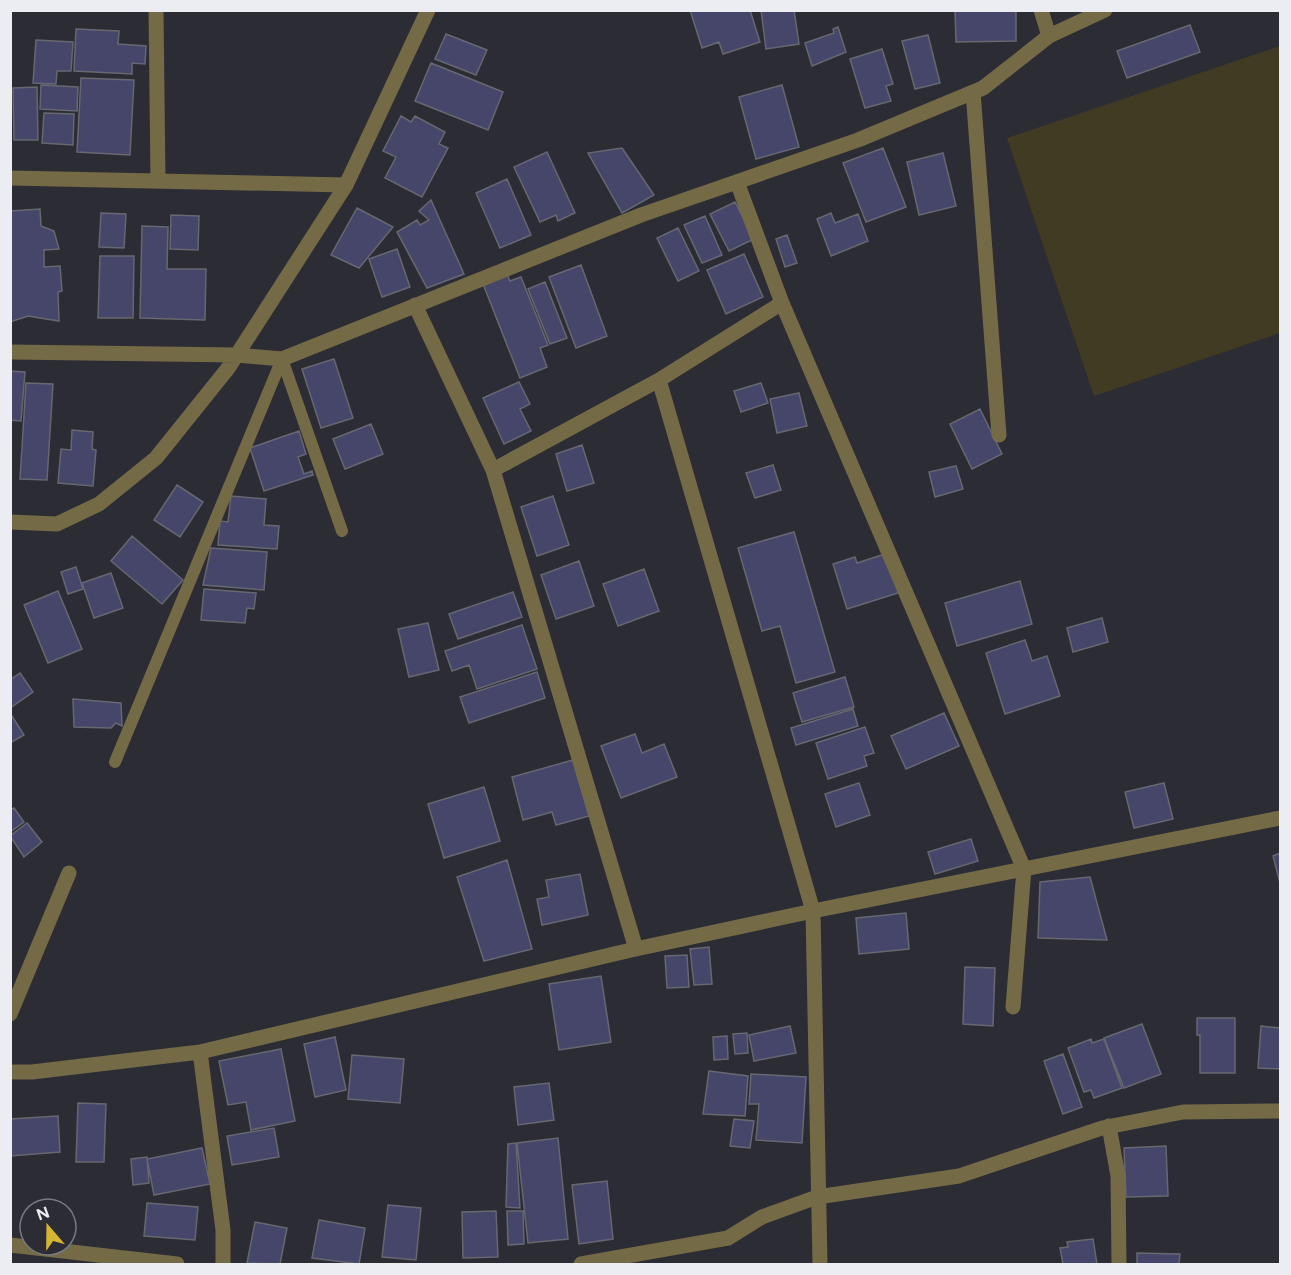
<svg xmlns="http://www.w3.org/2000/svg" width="1291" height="1275" font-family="Figtree,sans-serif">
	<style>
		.green { fill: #413b24 }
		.building { fill: #45466a; stroke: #676771; stroke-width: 1.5 }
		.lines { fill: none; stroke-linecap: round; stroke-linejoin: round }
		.service { stroke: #746a46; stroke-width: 12 }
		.minor { stroke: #746a46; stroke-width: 15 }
	</style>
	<rect width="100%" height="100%" fill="#2c2c35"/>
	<path class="green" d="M1280,46v287l-186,63 -87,-258z"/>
	<path class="building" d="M690,10h60l10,32 -37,12 -4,-12 -17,6z
		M761,10h33l5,34 -33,5z
		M955,10h61v31l-60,1z
		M1190,25l10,27 -73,26 -10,-27z
		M838,27l8,25 -34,14 -7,-23 29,-10 -1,-4z
		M76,29l43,2 -1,13 28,2 -1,18 -13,-1v11l-58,-3z
		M446,34l41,16 -11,25 -41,-16z
		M928,35l12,48 -25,6 -13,-48z
		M36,40l37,2 -2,29h-14l-1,13 -23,-1z
		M882,49l11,35 -7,2 5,15 -26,7 -15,-49z
		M431,63l72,29 -15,38 -73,-29z
		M81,78l53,2 -4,75 -53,-3z
		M41,85l37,2 -1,24 -37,-2z
		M782,85l17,62 -43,12 -17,-62z
		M37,87l1,53h-24l-1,-52z
		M44,113l30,1 -1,31 -31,-2z
		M401,116l10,6 4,-6 30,16 -6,12 9,4 -26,49 -37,-19 11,-21 -13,-6z
		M622,148l32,47 -32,18 -34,-60z
		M883,148l23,59 -40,15 -23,-59z
		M547,152l28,61 -17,8 -2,-6 -16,7 -26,-55z
		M943,153l13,53 -37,9 -12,-53z
		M507,179l24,56 -31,13 -24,-55z
		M431,200l33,74 -37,14 -30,-56 20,-12 3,5 9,-5 -10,-9z
		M735,202l19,37 -25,12 -19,-37z
		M357,208l36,19 -34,41 -28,-13z
		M40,209l1,17 13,5 5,18 -15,1v17l16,-1 2,25 -4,1 1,29 -31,-5 -18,6v-111z
		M101,213l25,1 -2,34 -25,-1z
		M831,213l4,10 23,-9 10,27 -37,15 -14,-37z
		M171,215l28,1 -1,34 -28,-1z
		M705,216l17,39 -20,8 -18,-38z
		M142,226l26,1 -1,42h39l-1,51 -65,-2z
		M678,228l21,43 -21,10 -21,-43z
		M787,235l10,28 -12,4 -9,-28z
		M397,249l13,38 -28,10 -13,-38z
		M744,254l19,43 -37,17 -19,-44z
		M100,256h34l-1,62h-35z
		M581,265l26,71 -31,12 -27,-71z
		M507,274l3,7 11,-4 27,68 -8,3 7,19 -27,11 -37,-94z
		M545,282l22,56 -17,6 -22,-55z
		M334,359l19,59 -32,10 -19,-59z
		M10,371l15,1 -4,49 -11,-1z
		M519,382l11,22 -10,5 11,22 -27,13 -21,-46z
		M26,383l27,1 -6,96 -27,-1z
		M761,383l7,20 -27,9 -7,-21z
		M799,393l8,33 -30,7 -7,-34z
		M980,409l22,45 -30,15 -22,-45z
		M371,424l12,30 -38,15 -12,-30z
		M72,430l21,2 -1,17 4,1 -3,36 -35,-3 3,-34 10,1z
		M299,431l7,23 -8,3 6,17 8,-3 1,4 -49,16 -14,-43z
		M582,445l12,38 -27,8 -11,-37z
		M773,465l8,25 -26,8 -9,-25z
		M956,466l7,23 -28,8 -6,-25z
		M177,485l26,17 -23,35 -26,-17z
		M231,496l35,3 -2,26 15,1 -2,23 -59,-4 2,-24 8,1z
		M553,496l16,49 -32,11 -16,-49z
		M794,532l41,140 -39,11 -16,-57 -18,5 -24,-83z
		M132,536l51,44 -21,24 -51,-43z
		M211,548l56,4 -3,38 -61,-5z
		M888,553l13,39 -54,17 -14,-45 22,-7 2,6z
		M579,561l15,45 -38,13 -15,-44z
		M76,567l7,22 -15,5 -7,-22z
		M644,569l15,42 -41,15 -15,-42z
		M111,573l12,35 -29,10 -12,-35z
		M1020,581l12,43 -75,22 -12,-43z
		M204,589l52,4 -2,16 -7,-1 -2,15 -44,-3z
		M58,591l24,58 -34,14 -24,-58z
		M513,592l9,25 -64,22 -9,-25z
		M1102,618l6,24 -35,10 -6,-24z
		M428,623l11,47 -30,7 -11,-48z
		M522,625l15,44 -60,20 -8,-24 -17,6 -7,-20z
		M1025,640l7,21 15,-5 13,40 -55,18 -19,-61z
		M537,672l8,26 -76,25 -9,-26z
		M20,673l13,19 -23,16v-28z
		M845,677l9,30 -52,15 -9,-29z
		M73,699l48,4 1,23 -6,-3 -5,5 -37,-1z
		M853,709l5,17 -62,19 -5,-17z
		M10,713l14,22 -14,8z
		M944,713l15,33 -53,23 -15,-33z
		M865,727l9,26 -10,3 3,10 -39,13 -12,-36z
		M635,734l7,19 22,-9 13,33 -56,21 -20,-52z
		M573,760l16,56 -33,9 -4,-13 -29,8 -11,-43z
		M859,783l11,32 -34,12 -11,-33z
		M1164,783l9,36 -39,9 -9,-36z
		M484,787l16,54 -56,17 -16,-54z
		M14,808l10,14 -14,10v-22z
		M27,823l15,19 -18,15 -14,-21z
		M971,839l7,22 -43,13 -7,-22z
		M1280,853v30l-7,-27z
		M507,860l25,89 -48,12 -27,-84z
		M580,874l8,41 -46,10 -5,-26 12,-2 -3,-17z
		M1090,877l17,63 -69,-2 2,-56z
		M906,913l3,36 -50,5 -3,-36z
		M709,947l3,37 -18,1 -4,-36z
		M687,955l2,32 -22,1 -2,-32z
		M965,967l30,1 -2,58 -30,-2z
		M601,976l10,66 -52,8 -10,-66z
		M1197,1018h38v55h-35v-38h-3z
		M1142,1024l19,50 -37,14 -20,-50z
		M790,1026l6,27 -42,8 -5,-26z
		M1261,1026l19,2v41l-22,-1z
		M747,1033l1,20 -13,1 -2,-20z
		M727,1036l1,23 -14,1 -1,-23z
		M335,1037l11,53 -31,7 -11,-53z
		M1091,1039l1,4 12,-4 18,49 -28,10 -3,-8 -7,2 -16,-44z
		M281,1049l14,72 -44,9 -5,-28 -18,3 -9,-44z
		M1063,1054l19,53 -19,7 -19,-53z
		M352,1055l52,4 -4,44 -52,-4z
		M709,1071l39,5 -3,40 -42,-2z
		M751,1074l55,3 -4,66 -46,-3 3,-36h-10z
		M549,1083l5,37 -36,5 -4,-38z
		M78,1103l28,1 -2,58h-28z
		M58,1116l2,36 -50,4v-37z
		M734,1119l20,2 -4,27 -20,-2z
		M274,1128l5,29 -47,8 -5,-29z
		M558,1138l10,101 -40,4 -11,-100z
		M516,1143l4,65 -14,-1 2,-63z
		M1166,1146l2,50 -42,1 -2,-49z
		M202,1148l8,36 -56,11 -7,-36z
		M147,1157l2,26 -16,2 -2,-26z
		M607,1181l6,58 -34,5 -7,-59z
		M147,1203l51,4 -3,33 -51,-4z
		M388,1205l33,3 -5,52 -34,-3z
		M496,1211l2,46 -35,1 -1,-46z
		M507,1211h16l1,33 -16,1z
		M319,1220l46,8 -6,36 -47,-6z
		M255,1222l32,6 -7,36 -33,-1z
		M1093,1239l4,25h-34l-3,-16 8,-1 -1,-5z
		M1137,1253l43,1 -1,10h-42z"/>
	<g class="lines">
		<path class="service" d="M282,359l60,172
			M115,762l167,-403"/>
		<path class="minor" d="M156,10l2,171
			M1041,10l8,26
			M973,92l26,343
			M10,178l336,7
			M737,182l45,121 242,566 -11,138
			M415,305l78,165 143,479
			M10,352l227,3 45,4 359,-144 217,-75 125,-52 66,-52 56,-26
			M659,380l154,531 7,353
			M493,470l166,-90 123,-77
			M10,522l47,2 42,-20 57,-46 73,-91 117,-182 82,-175
			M10,1014l59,-141
			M200,1052l23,178v34
			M10,1072h22l168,-20 431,-102 182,-39 467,-93
			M1109,1126l9,50 1,88
			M10,1245l167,19
			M581,1264l147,-26 34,-21 55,-20 142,-21 143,-48 81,-16 97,-1"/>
	</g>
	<rect width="1291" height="1275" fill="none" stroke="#ecedf3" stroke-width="24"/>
	<g transform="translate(48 1227) rotate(340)"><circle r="28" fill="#2c2c35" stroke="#797981" stroke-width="1.5"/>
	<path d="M0-4.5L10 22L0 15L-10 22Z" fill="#d5b534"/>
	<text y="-9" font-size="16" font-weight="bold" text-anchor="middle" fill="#ecedf3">N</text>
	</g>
</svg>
